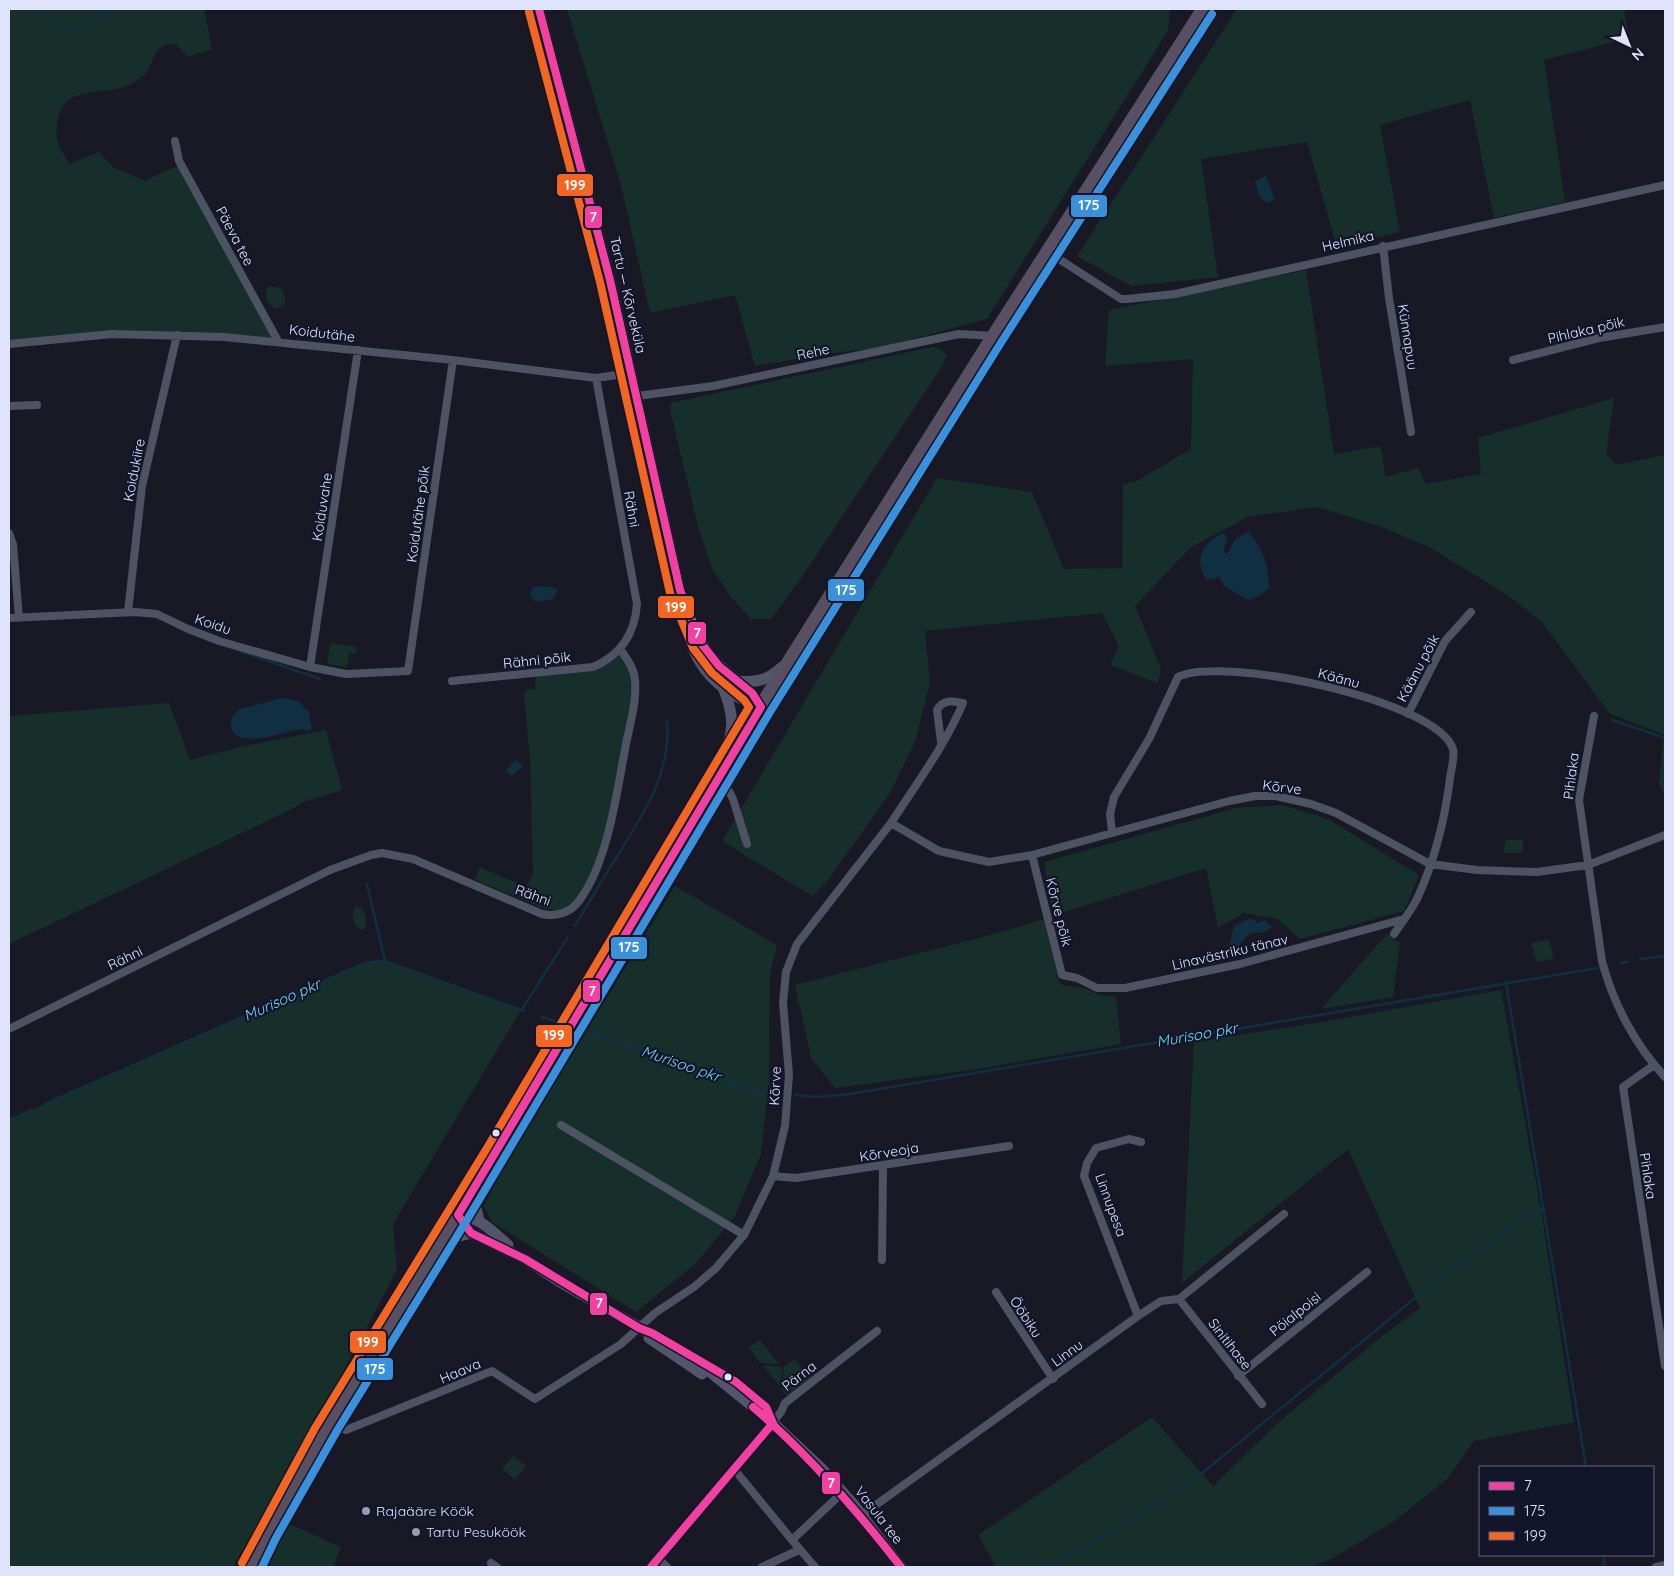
<svg xmlns="http://www.w3.org/2000/svg" width="1674" height="1576" font-family="Quicksand,sans-serif">
	<style>
		.green { fill: #172f2a }
		.water { fill: #112f43 }
		.lines { fill: none; stroke-linecap: round; stroke-linejoin: round }
		.stream { stroke: #112f43; stroke-width: 2.5 }
		.street { stroke: #4e5364; stroke-width: 8 }
		.secondary { stroke: #53566a; stroke-width: 11 }
		.highway { stroke: #594f62; stroke-width: 15 }
		.bus-1-casing { stroke: #13152a; stroke-width: 11 }
		.bus-2-casing { stroke: #13152a; stroke-width: 11 }
		.bus-3-casing { stroke: #13152a; stroke-width: 11 }
		.bus-1 { stroke: #f240a1; stroke-width: 8 }
		.bus-2 { stroke: #3a90db; stroke-width: 8 }
		.bus-3 { stroke: #f26522; stroke-width: 8 }
		.bus-dot { fill: #dfe3fc; stroke: #13152a; stroke-width: 2 }
		.poi-dot { fill: #999cb1; stroke: #13152a; stroke-width: 2 }
		.labels { text-anchor: middle; stroke-width: 4.5; stroke-linejoin: round; paint-order: stroke }
		.street-label { font-size: 14px; fill: #dfe3fc; stroke: #13152a }
		.poi-label { font-size: 14px; fill: #dfe3fc; stroke: #13152a; text-anchor: start }
		.water-label { font-size: 15px; font-style: italic; fill: #75d8f4; stroke: #13152a }
		.line-badge { stroke: #13152a; stroke-width: 2 }
		.badge-label { font-size: 14px; text-anchor: middle; font-weight: bold; fill: #fff }
	</style>
	<rect width="100%" height="100%" fill="#181925"/>
	<path class="green" d="M9,9h195l8,40 -24,8 -12,-13c-21,-2 -21,15 -30,29 -3,3 -8,7 -12,9 -22,16 -65,1 -74,31 -8,24 -2,31 9,51l30,-12 15,16 32,13 12,-7 24,-9 96,176 -136,-8 -133,11z
		M567,9h603l-2,21 -9,15 -172,274 -108,29 -48,5 -76,13 -20,-71 -85,18 -28,-124z
		M1237,9h387l5,29 -85,22 21,142 -71,16 -24,-118 -90,25 20,107 -63,15 -30,-105 -106,17 17,118 -87,9 -54,-30z
		M1306,270l28,184 47,-8 4,31 33,-9 8,16 55,-10 -3,-36 136,-40 -8,56 10,11 49,-10v341l-6,-12 5,-49 -55,-22 -67,-91 -36,-28 -77,-47 -50,-21 -62,-19 -69,10 -57,30 -56,59 26,63 -3,14 -48,-18 9,-19 -17,-33 -177,18 5,52 -15,59 -25,51 -62,87 -16,16 -90,-55 215,-363 95,14 32,77 58,-1 1,-84 14,-3 54,-32 2,-90 -88,7 4,-56z
		M269,286l11,2 4,4 1,11 -8,6c-10,-4 -15,-14 -8,-23z
		M933,347l8,2 6,7 -8,15 -139,209 -29,39h-20l-20,-22 -19,-28 -13,-39 -29,-120 1,-7z
		M330,643l27,4 -1,7 -7,-1 -2,14 -20,-3z
		M620,649l15,31 -18,113 -27,91 -25,28 -22,-4 -68,-28 5,-13 46,20 7,-13 -3,-114 -6,-66 3,-4 8,-1 1,-17 57,-5z
		M169,703l21,57 55,-14 81,-16 16,60 -39,12 -13,8 -281,134v-228z
		M1282,805l46,14 91,56 -15,36 -104,28 -22,-20 -34,-6 -26,15 -12,-60 -151,47 -4,-10 -7,-43 192,-54z
		M1505,840h18v13h-19z
		M675,886l102,59 -7,28 -1,107 -8,74 -27,64 -39,46 -59,48 -144,-90 -8,-16 13,-28z
		M356,906c9,3 14,16 7,24 -10,-2 -14,-16 -7,-24z
		M1044,919l15,64c9,5 14,2 23,5 14,4 18,9 34,9l5,47 -143,25 -143,19 -24,-30 -16,-73 199,-51z
		M1387,934l13,9 -7,54 -72,12z
		M1549,940l5,19 -17,3 -6,-19z
		M385,961l136,49 -128,214 4,46 -64,121 -100,176h-224v-447l356,-157z
		M1501,990l39,214 34,218 -100,19 -27,38 -54,43 -60,36 -22,9h-315l-18,-32 174,-118 61,69 66,-64 102,-85 39,-29 -72,-159 -166,134 12,-241 135,-21z
		M760,1340l19,24 -19,-1 -11,-15z
		M794,1359l16,19 -23,18 -6,-7 3,-22z
		M763,1365l19,2 -2,20z
		M513,1456l13,10 -11,14 -13,-11z
		M287,1523l54,24 -8,20h-67z"/>
	<path class="water" d="M1266,176l9,24 -8,3 -7,-6 -5,-16z
		M1248,532c15,14 21,35 21,56l-10,8 -11,4 -24,-14 -5,-9 -8,3 -5,-1c-13,-19 -3,-37 17,-46l5,5 -4,10 1,5h3l7,-14z
		M536,586l17,1 5,3 -5,9 -18,3 -5,-7 2,-7z
		M281,698c9,1 20,1 24,11l5,3 -1,3 3,13 -4,3 -8,-2c-20,4 -73,25 -69,-10l7,-9z
		M515,760l7,4 -1,4 -9,8 -6,-5z
		M1251,918l7,5 7,-3 7,7 -7,5 -14,1 -9,8 -8,15 -3,-2 -2,-7 5,-21z"/>
	<g class="lines">
		<path class="stream" d="M39,9l35,23 37,-23
			M234,649l86,30
			M1612,720l53,18
			M367,884l18,77
			M575,926c15,-25 30,-51 46,-76 25,-40 50,-79 46,-128
			M1640,959l25,-3
			M1622,963l6,-1
			M1506,982l80,485
			M522,1009l46,-72
			M542,1017l13,4
			M593,1033l162,57 15,2
			M795,1095l22,2 33,-3 748,-126
			M45,1104l320,-141 20,-2 139,50
			M9,1120l23,-10
			M1603,1555l2,12
			M1049,1567l76,-43 76,-50 242,-199 57,-38 19,-18 8,-5 17,-5"/>
		<path class="street" d="M175,141l4,20 99,180
			M1383,246l6,52 22,134
			M1048,252l73,47h6l48,-5 490,-109
			M9,344l103,-10 112,3 229,23 143,18 35,-5
			M1513,360l86,-22 66,-11
			M637,396l76,-10 246,-52 35,2
			M9,406l28,-1
			M9,533l4,11 6,74
			M128,612l14,-126 35,-151
			M9,618l126,-6 22,2 31,15 31,12 91,26 36,7 62,-3 45,-311
			M310,667l48,-317
			M452,681l141,-14c28,-12 42,-34 44,-63l-41,-226
			M1408,714l37,-73 26,-29
			M1594,716l-15,84 23,161c11,42 33,84 63,116
			M720,775l13,24 14,45
			M891,823c24,-37 55,-79 72,-120 -11,-2 -20,-4 -26,7l4,32
			M1112,832l-2,-18 4,-17 35,-58 29,-62c43,-22 259,23 275,72 2,8 -2,21 -3,29 -5,41 -16,84 -33,121 -6,12 -15,23 -23,35
			M1032,855l30,120 15,3 20,10h28l115,-24 164,-45
			M9,1029l321,-159 41,-15 11,-2 31,6 129,55c14,3 28,-1 37,-13 29,-38 38,-110 47,-157 4,-20 11,-43 9,-64 -1,-12 -8,-21 -15,-31
			M1654,1065l-31,22 42,279
			M561,1125l183,110
			M773,1176l23,2 213,-32
			M882,1260l1,-94
			M996,1292l57,87
			M1179,1299l83,105
			M1138,1316l-54,-140 3,-13 9,-15 33,-9 12,3
			M1238,1376l129,-104
			M329,1424l17,6 146,-59 43,28 86,-55 34,-31 39,-26 22,-19 28,-33 29,-59 12,-50 4,-51 -6,-72 3,-31 11,-28 94,-121 48,28 50,11 43,-7 197,-54 26,-5h21l35,8 25,9 94,51 47,6 60,2 51,-7 77,-30
			M734,1469l58,71
			M862,1515l276,-199 23,-15 18,-2 105,-85
			M658,1558l9,9
			M491,1563l6,4
			M651,1567l118,-140 12,-15 4,-9 92,-72
			M762,1567l37,-17
			M815,1567l-23,-27 51,-48
			M1656,1567l9,-2"/>
		<path class="secondary" d="M539,9l71,271 70,310c6,59 22,97 81,117
			M686,606c9,22 16,44 34,60 15,14 30,23 41,41
			M738,681c19,2 30,-1 44,-14
			M722,763c11,-29 14,-43 2,-73
			M475,1187v17l4,16
			M458,1215l13,18 54,26 35,23 133,76 80,65 48,45 33,37 47,62
			M458,1215c22,2 34,16 50,30
			M441,1241l30,-8
			M649,1338l53,36"/>
		<path class="highway" d="M251,1567l16,-34 62,-109 129,-209 303,-508 233,-371 210,-327"/>
		<g class="bus-1-casing">
			<path id="bus-1" d="M539,9l71,271 70,310 21,53 18,23 33,27 9,14 -303,508 13,18 54,26 114,69 13,5 84,49 30,25 7,16
				M753,1407c56,48 103,102 148,160
				M651,1567l122,-144"/>
		</g>
		<g class="bus-2-casing">
			<path id="bus-2" d="M262,1567l14,-29 62,-109 129,-209 303,-508 232,-371 210,-327"/>
		</g>
		<g class="bus-3-casing">
			<path id="bus-3" d="M242,1563l73,-135 172,-280 262,-441 -5,-7 -32,-27 -19,-25 -23,-55 -70,-311 -71,-270"/>
		</g>
		<use href="#bus-1" class="bus-1"/>
		<use href="#bus-2" class="bus-2"/>
		<use href="#bus-3" class="bus-3"/>
	</g>
	<g class="bus-dot">
		<circle cx="496" cy="1133" r="4.5"/>
		<circle cx="728" cy="1377" r="4.5"/>
	</g>
	<g class="poi-dot">
		<circle cx="366" cy="1511" r="5"/>
		<circle cx="416" cy="1532" r="5"/>
	</g>
	<g class="labels">
		<g class="street-label">
			<text transform="translate(235 236) rotate(62)" y="5">Päeva tee</text>
			<text transform="translate(1348 241) rotate(-13)" y="5">Helmika</text>
			<text transform="translate(628 295) rotate(77)" y="5">Tartu — Kõrveküla</text>
			<text transform="translate(1586 330) rotate(-13)" y="5">Pihlaka põik</text>
			<text transform="translate(322 333) rotate(7)" y="5">Koidutähe</text>
			<text transform="translate(1408 337) rotate(81)" y="5">Künnapuu</text>
			<text transform="translate(813 352) rotate(-12)" y="5">Rehe</text>
			<text transform="translate(134 470) rotate(-79)" y="5">Koidukiire</text>
			<text transform="translate(322 507) rotate(-81)" y="5">Koiduvahe</text>
			<text transform="translate(632 509) rotate(80)" y="5">Rähni</text>
			<text transform="translate(418 514) rotate(-82)" y="5">Koidutähe põik</text>
			<text transform="translate(213 624) rotate(19)" y="5">Koidu</text>
			<text transform="translate(537 660) rotate(-6)" y="5">Rähni põik</text>
			<text transform="translate(1418 668) rotate(-62)" y="5">Käänu põik</text>
			<text transform="translate(1339 678) rotate(15)" y="5">Käänu</text>
			<text transform="translate(1571 776) rotate(-83)" y="5">Pihlaka</text>
			<text transform="translate(1282 787) rotate(7)" y="5">Kõrve</text>
			<text transform="translate(533 895) rotate(20)" y="5">Rähni</text>
			<text transform="translate(1059 912) rotate(76)" y="5">Kõrve põik</text>
			<text transform="translate(1230 952) rotate(-13)" y="5">Linavästriku tänav</text>
			<text transform="translate(125 958) rotate(-26)" y="5">Rähni</text>
			<text transform="translate(775 1086) rotate(-87)" y="5">Kõrve</text>
			<text transform="translate(889 1152) rotate(-9)" y="5">Kõrveoja</text>
			<text transform="translate(1648 1176) rotate(81)" y="5">Pihlaka</text>
			<text transform="translate(1111 1205) rotate(70)" y="5">Linnupesa</text>
			<text transform="translate(1295 1314) rotate(-39)" y="5">Pöialpoisi</text>
			<text transform="translate(1026 1317) rotate(57)" y="5">Ööbiku</text>
			<text transform="translate(1230 1344) rotate(52)" y="5">Sinitihase</text>
			<text transform="translate(1067 1353) rotate(-36)" y="5">Linnu</text>
			<text transform="translate(460 1371) rotate(-23)" y="5">Haava</text>
			<text transform="translate(799 1376) rotate(-38)" y="5">Pärna</text>
			<text transform="translate(879 1515) rotate(52)" y="5">Vasula tee</text>
		</g>
		<g class="poi-label">
			<text x="376" y="1516">Rajaääre Köök</text>
			<text x="426" y="1537">Tartu Pesuköök</text>
		</g>
		<g class="water-label">
			<text transform="translate(282 1000) rotate(-24)" y="5">Murisoo pkr</text>
			<text transform="translate(1197 1035) rotate(-10)" y="5">Murisoo pkr</text>
			<text transform="translate(681 1064) rotate(19)" y="5">Murisoo pkr</text>
		</g>
	</g>
	<g class="line-badge">
		<rect x="556" y="173" width="38" height="24" rx="5" fill="#f26522"/>
		<rect x="1070" y="194" width="38" height="24" rx="5" fill="#3a90db"/>
		<rect x="584" y="205" width="19" height="24" rx="5" fill="#f240a1"/>
		<rect x="827" y="578" width="38" height="24" rx="5" fill="#3a90db"/>
		<rect x="657" y="595" width="38" height="24" rx="5" fill="#f26522"/>
		<rect x="687" y="621" width="20" height="24" rx="5" fill="#f240a1"/>
		<rect x="610" y="936" width="38" height="24" rx="5" fill="#3a90db"/>
		<rect x="582" y="979" width="19" height="24" rx="5" fill="#f240a1"/>
		<rect x="535" y="1024" width="38" height="24" rx="5" fill="#f26522"/>
		<rect x="589" y="1292" width="19" height="24" rx="5" fill="#f240a1"/>
		<rect x="349" y="1330" width="38" height="24" rx="5" fill="#f26522"/>
		<rect x="356" y="1357" width="38" height="24" rx="5" fill="#3a90db"/>
		<rect x="821" y="1471" width="20" height="24" rx="5" fill="#f240a1"/>
	</g>
	<g class="badge-label">
		<text x="575" y="190">199</text>
		<text x="1089" y="210">175</text>
		<text x="593" y="222">7</text>
		<text x="846" y="595">175</text>
		<text x="676" y="612">199</text>
		<text x="697" y="638">7</text>
		<text x="629" y="952">175</text>
		<text x="592" y="996">7</text>
		<text x="554" y="1040">199</text>
		<text x="599" y="1308">7</text>
		<text x="368" y="1347">199</text>
		<text x="375" y="1374">175</text>
		<text x="831" y="1488">7</text>
	</g>
	<rect width="1674" height="1576" fill="none" stroke="#dfe3fc" stroke-width="20"/>
	<rect x="1479" y="1466" width="175" height="90" fill="#13152a" stroke="#65677e"/>
	<rect x="1489" y="1482" width="25" height="8" fill="#f240a1" stroke="#65677e"/>
	<text x="1524" y="1491" font-size="15" fill="#dfe3fc">7</text>
	<rect x="1489" y="1507" width="25" height="8" fill="#3a90db" stroke="#65677e"/>
	<text x="1524" y="1516" font-size="15" fill="#dfe3fc">175</text>
	<rect x="1489" y="1532" width="25" height="8" fill="#f26522" stroke="#65677e"/>
	<text x="1524" y="1541" font-size="15" fill="#dfe3fc">199</text>
	<g transform="translate(1629 45) rotate(137)" stroke="#13152a" stroke-width="4" paint-order="stroke">
	<path d="M0-4L9 19L0 12L-9 19Z" fill="#dfe3fc"/>
	<text y="-8" font-size="14" font-weight="bold" text-anchor="middle" fill="#dfe3fc">N</text>
	</g>
</svg>
